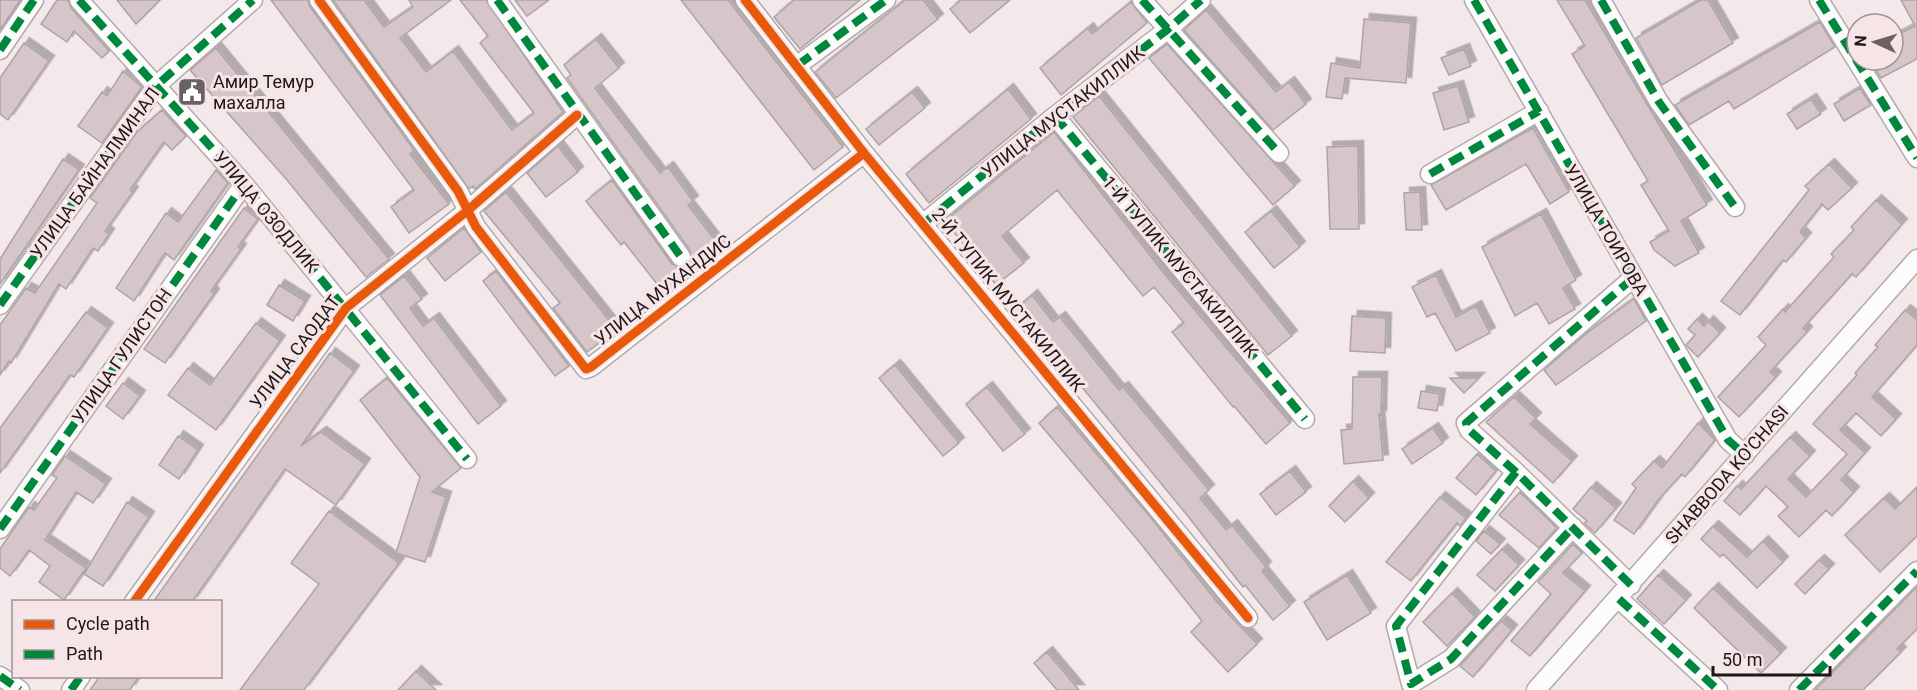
<svg xmlns="http://www.w3.org/2000/svg" width="1917" height="690" font-family="Roboto,sans-serif">
	<style>
		.building { fill: #d6c6ca; stroke: #ada4a6; stroke-width: 1.5; filter: url(#shadow) }
		.lines { fill: none; stroke-linecap: round; stroke-linejoin: round }
		.minor-casing { stroke: #b2aaab; stroke-width: 21 }
		.minor { stroke: #fdfcfc; stroke-width: 18 }
		.quiet { stroke: #00873e; stroke-width: 8; stroke-dasharray: 15 8; stroke-linecap: butt }
		.cycleway-casing { stroke: #f7e4e6; stroke-width: 13 }
		.cycleway { stroke: #e8590c; stroke-width: 9 }
		.labels { text-anchor: middle; stroke-width: 6; stroke-linejoin: round; paint-order: stroke }
		.poi-label { font-size: 18px; fill: #1f1819; stroke: #f7e4e6; text-anchor: start }
		.street-label { font-size: 18px; fill: #1f1819; stroke: #f7e4e6 }
	</style>
	<defs>
		<filter id="shadow"><feDropShadow dx="5.5" dy="-5.5" stdDeviation="0" flood-color="#0004"/></filter>
	</defs>
	<rect width="100%" height="100%" fill="#f3e8ea"/>
	<path class="building" d="M0,0h20l-20,30z
		M57,0h11l3,8 38,43 -7,7 -28,-27 -7,11 -26,-18z
		M117,0h43l-24,24z
		M271,0h37l2,7 104,143 -4,4 39,50 -40,29 -18,-26 23,-17z
		M333,0h31l20,27 29,-20 -4,-7h42l-51,38 26,34 27,-21 59,79 22,-17 -54,-70 8,-7 -28,-36h26l77,112 -88,77 -2,-3 -4,3z
		M515,0h34l-22,16z
		M681,0h47l115,147 -29,23z
		M794,0h66l-60,49 -26,-32z
		M905,0h18l15,19 -102,79 -21,-26z
		M961,0h49l-40,33 -20,-24z
		M1557,0h28l122,205 -26,16 18,32 -24,13 -21,-16 -4,-8 19,-11 -28,-46 7,-4 -76,-127 13,-8z
		M1701,0h7l25,43 -71,42 -26,-47z
		M1901,0h16v59l-36,19 -12,-18h24v-23l22,-11z
		M1131,2l16,21 -86,72 -21,-27 48,-40 4,6z
		M1206,10l70,82 13,-10 17,22 -33,26 -89,-100z
		M1364,19l47,4 -5,60 -61,-5 -3,21 -16,-2 5,-34 29,5z
		M1820,22l15,25 -101,62 -5,-8 -40,24 -14,-20z
		M596,39l23,29 -24,20 65,85 8,-6 25,34 -5,4 34,44 -58,44 -40,-51 -3,3 -35,-44 26,-21 60,84 11,4 8,-6 -1,-12 -123,-172 4,-3 -7,-10z
		M24,43l25,18 -41,59 -8,-6v-36z
		M1167,44l128,142 -22,19 -124,-147z
		M216,48l173,211 -23,18 -79,-97 -97,-110z
		M1464,49l7,17 -22,9 -8,-17z
		M123,71l19,16 -40,56 -24,-17 24,-34 5,4z
		M1458,86l11,36 -25,8 -11,-37z
		M1860,88l11,17 -27,16 -10,-17z
		M1008,89l23,30 -102,84 -23,-29z
		M912,92l13,16 -46,37 -13,-16z
		M1099,96l193,240 -24,19 -195,-238z
		M1811,99l10,15 -24,15 -10,-15z
		M162,110l24,26 -14,14 -8,-8 -34,48 3,2 -28,39 4,3 -11,17 -5,-3 -27,41 -7,-5 -48,79 -2,-2 -9,14v-50l26,-37 9,5 62,-90 -7,-5 47,-66z
		M1533,128l36,64 -19,12 -24,-40 -80,46 -15,-25z
		M1054,132l113,145 123,146 -24,21 -32,-38 -1,1 -61,-75 12,-9 -30,-36 -11,9 -86,-106 -55,46 22,27 -28,22 -51,-64z
		M558,146l20,26 -32,25 -19,-24z
		M1358,146l1,83h-29l-3,-82z
		M63,159l16,11 -79,114v-25z
		M1829,164l23,24 -24,22 -6,-6 -22,28 6,6 -20,24 -3,-2 -43,55 -19,-14 88,-111 -4,-4z
		M216,170l12,13 -54,77 -9,-7 -31,48 -18,-13 50,-75 12,9z
		M506,192l111,138 -30,22 -34,-44 7,-5 -76,-92z
		M1420,192l2,38h-16l-2,-37z
		M1876,200l26,24 -46,53 -4,-3 -49,54 4,4 -37,40 6,5 -37,40 -21,-20 48,-52 -8,-8 25,-28 2,3 49,-55 -3,-3 23,-24 -3,-3z
		M244,208l14,11 -20,28 3,2 -30,42 3,3 -49,69 -21,-14z
		M1271,211l29,36 -26,21 -29,-36z
		M1541,214l35,66 -13,8 12,21 -26,15 -12,-21 -22,13 -33,-69z
		M464,228l17,24 -36,29 -18,-23z
		M496,271l73,95 -14,10 -72,-95z
		M1436,275l20,42 20,-11 14,27 -34,18 -21,-38 -8,4 -15,-30z
		M404,276l18,23 -12,9 13,18 11,-8 67,88 -23,18 -98,-129z
		M279,285l26,16 -12,20 -26,-16z
		M1032,295l21,27 7,-5 59,73 4,-3 86,103 -9,8 26,32 6,-5 34,42 -4,4 28,35 -17,14 -28,-35 -2,2 -56,-72 -170,-207z
		M1634,299l12,22 -90,64 -12,-15 43,-37z
		M1905,310l12,10v25l-45,52 24,22 -15,17 -25,-23 -16,17 25,23 -24,27 13,12 -22,24 -6,-6 -27,27 -21,-21 10,-9 -22,-21 -26,29 -16,-14 13,-15 4,3 49,-52 20,19 -22,23 18,18 41,-43 -34,-30 44,-49 -2,-2 23,-26 -3,-2z
		M86,312l22,16 -34,49 -4,-2 -70,98v-45z
		M1352,316l34,2 -1,35 -35,-2z
		M1697,319l7,7 4,-5 12,12 -22,24 -12,-12 9,-10 -7,-6z
		M256,323l24,18 -64,89 -48,-35 20,-27 22,17z
		M330,353l24,18 -53,75 20,-14 44,32 -29,41 -51,-36 -93,133h-39z
		M895,365l64,78 -16,13 -64,-78z
		M1353,377h29l-1,39 -2,-2 4,46 -39,4 -3,-34 11,-1z
		M387,378l74,90 -29,24 14,5 -21,65 -29,-9 24,-76 -60,-77z
		M1450,378h29l-15,15z
		M123,383l17,13 -17,23 -17,-13z
		M987,387l38,47 -22,17 -37,-47z
		M1421,391l19,3 -3,17 -19,-3z
		M1514,397l22,21 -6,6 42,37 -19,22 -67,-61z
		M1057,407l94,111 66,84 40,42 -29,28 -37,-40 11,-11 -65,-82 -98,-116z
		M1698,423l17,17 -30,37 -3,-3 -23,25 -25,35 -20,-14 22,-32 -4,-4 22,-23 8,7z
		M1433,428l10,15 -31,21 -10,-15z
		M178,436l20,14 -19,29 -20,-14z
		M1477,454l19,17 -20,24 -20,-17z
		M65,456l41,28 -13,19 -17,-11 -31,48 41,28 -22,32 -25,-18 11,-16 -21,-16 -19,26 -10,-8v-19l29,-42 5,3 23,-32 -5,-3z
		M1290,471l16,21 -30,23 -16,-21z
		M1353,481l16,17 -24,24 -16,-16z
		M1591,487l25,21 -21,25 -11,-10 3,-2 -14,-12z
		M1917,487v49l-37,36 -35,-37 39,-37 11,11z
		M1520,492l37,36 -18,20 -40,-33z
		M1440,497l26,21 -6,8 -3,-3 -46,58 -25,-19z
		M127,502l22,15 -46,69 -19,-12z
		M329,511l70,52 -95,127h-64l79,-106 -28,-21z
		M1713,526l34,31 16,-16 20,21 -26,26 -34,-34 -3,3 -19,-18z
		M1484,531l16,13 -9,10 -15,-13z
		M1573,544l9,9 -19,20 22,18 -55,65 -19,-15 40,-47 -13,-12z
		M1502,549l17,16 -24,26 -18,-16z
		M1819,560l10,9 -24,25 -10,-10z
		M1347,575l24,38 -44,27 -23,-38z
		M1658,575l28,25 -22,24 -27,-25z
		M1917,587v42l-20,20 4,3 -38,38h-48z
		M1713,588l68,65 -20,20 -67,-65z
		M1452,593l23,24 -28,29 -24,-24z
		M1501,621l11,9 -39,47 -13,-11z
		M1047,652l32,38h-22l-23,-27z
		M416,671l20,19h-38z
		M100,676h39l-9,14h-40z"/>
	<g class="lines">
		<g class="minor-casing">
			<path id="minor" d="M79,0l165,184 223,275
				M319,0l139,191 18,36 110,142 5,-2 273,-214
				M497,0l184,257
				M745,0l119,153 384,465
				M1142,0l137,153
				M1474,0l254,440 17,15
				M1601,0l58,102 76,105
				M1819,0l98,158
				M0,50l34,-50
				M798,65l88,-65
				M1055,116l250,303
				M1430,174l109,-63
				M924,223l131,-107 112,-86 34,-30
				M0,305l157,-220 96,-85
				M1516,472l-120,154 15,58 40,-25 122,-132
				M0,529l244,-345
				M1631,585l-115,-113 -47,-42 -3,-7 167,-145
				M1619,599l99,91
				M134,602l212,-294 121,-97 110,-96
				M0,676l20,14
				M71,690l10,-14
				M1536,690l381,-431
				M1799,690l118,-119"/>
		</g>
		<use href="#minor" class="minor"/>
		<path class="quiet" d="M79,0l165,184 223,275
			M497,0l184,257
			M1142,0l137,153
			M1474,0l254,440 17,15
			M1601,0l58,102 76,105
			M1819,0l98,158
			M0,50l34,-50
			M798,65l88,-65
			M1055,116l250,303
			M1430,174l109,-63
			M924,223l131,-107 112,-86 34,-30
			M0,305l157,-220 96,-85
			M1516,472l-120,154 15,58 40,-25 122,-132
			M0,529l244,-345
			M1631,585l-115,-113 -47,-42 -3,-7 167,-145
			M1619,599l99,91
			M0,676l20,14
			M71,690l10,-14
			M1799,690l118,-119"/>
		<g class="cycleway-casing">
			<path id="cycleway" d="M319,0l139,191 18,36 110,142 5,-2 273,-214
				M745,0l119,153 384,465
				M134,602l212,-294 121,-97 110,-96"/>
		</g>
		<use href="#cycleway" class="cycleway"/>
	</g>
	<defs>
		<g id="civic-square" transform="scale(1.5)"><rect x="-9" y="-9" width="18" height="18" rx="4" fill="#696162" stroke="#f7e4e6"/><path d="M-.6-6.5H3V-4.5H.6V-3L4-1V1h2V6H-6V1h2V-1L-.6-3ZM-1.2 2.5V6h2.4V2.5Z" fill="#fff"/></g>
	</defs>
	<g fill-rule="evenodd">
		<use href="#civic-square" x="192" y="92"/>
	</g>
	<g class="labels">
		<g class="poi-label">
			<text x="213" y="88">Амир Темур<tspan x="213" dy="21">махалла</tspan></text>
		</g>
		<g class="street-label">
			<text transform="translate(1063 112) rotate(-38)" y="6">УЛИЦА МУСТАКИЛЛИК</text>
			<text transform="translate(95 173) rotate(-54)" y="6">УЛИЦА БАЙНАЛМИНАЛ</text>
			<text transform="translate(266 212) rotate(50)" y="6">УЛИЦА ОЗОДЛИК</text>
			<text transform="translate(1606 230) rotate(60)" y="6">УЛИЦА ТОИРОВА</text>
			<text transform="translate(1180 267) rotate(50)" y="6">1-Й ТУПИК МУСТАКИЛЛИК</text>
			<text transform="translate(663 290) rotate(-38)" y="6">УЛИЦА МУХАНДИС</text>
			<text transform="translate(1008 300) rotate(51)" y="6">2-Й ТУПИК МУСТАКИЛЛИК</text>
			<text transform="translate(295 352) rotate(-53)" y="6">УЛИЦА САОДАТ</text>
			<text transform="translate(122 356) rotate(-55)" y="6">УЛИЦА ГУЛИСТОН</text>
			<text transform="translate(1727 475) rotate(-49)" y="6">SHABBODA KO'CHASI</text>
		</g>
	</g>
	<rect x="12" y="600" width="210" height="78" fill="#f7e4e6" stroke="#a19294" stroke-width="1.5"/>
	<rect x="24" y="620" width="30" height="9" fill="#e8590c" stroke="#a19294" stroke-width="1.5"/>
	<text x="66" y="630" font-size="18" fill="#1f1819">Cycle path</text>
	<rect x="24" y="650" width="30" height="9" fill="#00873e" stroke="#a19294" stroke-width="1.5"/>
	<text x="66" y="660" font-size="18" fill="#1f1819">Path</text>
	<g transform="translate(1875 42) rotate(274)"><circle r="28" fill="#f7e4e6" stroke="#a19294" stroke-width="1.5"/>
	<path d="M0-4.5L10 22L0 15L-10 22Z" fill="#696162"/>
	<text y="-9" font-size="16" font-weight="bold" text-anchor="middle" fill="#1f1819">N</text>
	</g>
	<path d="M1713 666v9h117v-9" fill="none" stroke="#1f1819" stroke-width="3"/>
	<text x="1722" y="666" font-size="18" fill="#1f1819" stroke="#f7e4e6" stroke-width="4.5" paint-order="stroke">50 m</text>
</svg>
